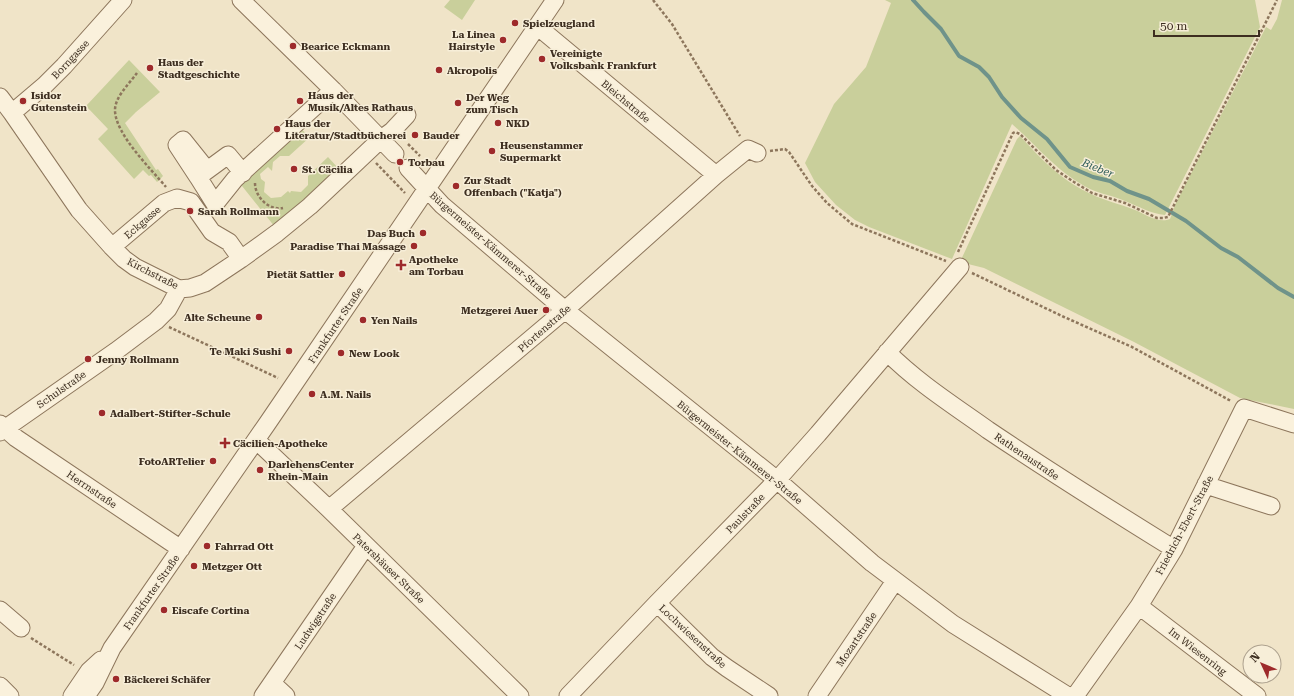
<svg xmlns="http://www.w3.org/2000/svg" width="1294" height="696" font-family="'Roboto Serif',serif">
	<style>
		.green { fill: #c9cf9b }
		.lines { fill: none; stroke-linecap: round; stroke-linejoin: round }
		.stream { stroke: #6f938a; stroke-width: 4 }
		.minor-casing { stroke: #8d765c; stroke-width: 19 }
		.path { stroke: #8d765c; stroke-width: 2.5; stroke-dasharray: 3 2; stroke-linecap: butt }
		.minor { stroke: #faf1dc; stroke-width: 17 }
		.poi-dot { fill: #9e2a2b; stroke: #f7eed8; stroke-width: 1.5 }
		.labels { text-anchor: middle; stroke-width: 3; stroke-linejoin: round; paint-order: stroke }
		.poi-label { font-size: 10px; font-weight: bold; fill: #3d2e20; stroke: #f7eed8; text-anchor: start }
		.street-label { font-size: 10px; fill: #3d2e20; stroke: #f7eed8 }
		.water-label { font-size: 11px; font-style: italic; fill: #2f5d5a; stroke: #f7eed8 }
	</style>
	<rect width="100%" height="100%" fill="#f0e4c8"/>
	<path class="green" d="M450,0h25l-13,20 -18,-13z
		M885,0h370l5,27 -95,188c-14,-1 -27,-9 -40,-14 -11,-5 -24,-7 -35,-12 -32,-16 -52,-42 -78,-65l-60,135 -83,-32 -14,-7 -19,-15 -21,-23 -10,-19 29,-59 32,-37 25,-64z
		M1282,0h12v409l-54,-11 -106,-56 -150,-74 -24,-6 57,-123 3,-3c22,24 41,44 71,58 14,7 30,10 44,16 10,4 24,14 35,9l5,-14 91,-178 5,3 6,-11z
		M129,60l31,32 -24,20 -11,11 31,47 2,-1 5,7 -6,6 -6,-7 -2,1 -6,-6 -9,9 -36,-40 10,-10 -22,-23z
		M298,126l12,11 -21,19h-9l-7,6 -1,9 -4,-4 -8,7 1,5 4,3 -1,10 7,6 10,-1 7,-6 2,2 1,-2 10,1 7,-7v-9l20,-19 11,12 -64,58 -37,-46z"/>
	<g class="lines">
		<path class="stream" d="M913,0l11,12 17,17 18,27 20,11 10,10 13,20 19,21 26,21 23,28 23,10 17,4 17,10 22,8 37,22 35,27 17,9 40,31 16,9"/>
		<g class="minor-casing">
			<path id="minor" d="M241,0l92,90 62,64
				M537,26l179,149
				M0,97l12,16 67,97 33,37 12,12 11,8 44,22 11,-1 15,-5 36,-24 36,-26 33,-27 34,-32 37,-35 11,-8 15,-16
				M12,113l33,-28 19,-19 59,-66
				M408,168l34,37 123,105 212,170 95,83 81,61 115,72
				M207,170l-24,-30 -6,5 21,32 30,-22 15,18
				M198,177l17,27 20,-25 98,-89
				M112,247l52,-44 13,-5 14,4 21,30 17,10 12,17
				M887,352c31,31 66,53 101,78 61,41 123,80 186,119
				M0,424l16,14 165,111
				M0,432l116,-81 40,-30 12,-12 11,-20
				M256,440l73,69 191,187
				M1206,484l6,3 59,19
				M329,509l236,-199 151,-135 32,-26 9,4
				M657,603l55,54 15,11 42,28
				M1139,606l118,90
				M0,610l21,18
				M272,683l14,13
				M0,686l10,10
				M72,696l17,-25 12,-11
				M86,696l9,-13 17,-35 157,-227 286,-421
				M263,696l103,-150
				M568,696l89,-93 120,-123 41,-46 142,-167
				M817,696l78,-115
				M1075,696l64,-90 35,-57 70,-141 50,16"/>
		</g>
		<path class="path" d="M653,0l19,24 68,112
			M137,73c-8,11 -22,24 -22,37 0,24 36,59 51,77
			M408,144l12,12
			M770,151l15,-2 4,3 23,34 15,17 25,21 94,37
			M376,163l29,30
			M255,183c0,14 14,28 28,25
			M958,252l55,-119 2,-1 5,2 36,36 18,12 18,11 33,10 32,15h6l5,-1 109,-217
			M972,273l92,44 68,30 99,54
			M169,327l109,51
			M31,638l43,27"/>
		<use href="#minor" class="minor"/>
	</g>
	<g class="poi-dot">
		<circle cx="515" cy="23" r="4"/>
		<circle cx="503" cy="40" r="4"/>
		<circle cx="293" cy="46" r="4"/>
		<circle cx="542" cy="59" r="4"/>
		<circle cx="150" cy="68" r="4"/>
		<circle cx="439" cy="70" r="4"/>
		<circle cx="23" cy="101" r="4"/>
		<circle cx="300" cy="101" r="4"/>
		<circle cx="458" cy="103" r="4"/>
		<circle cx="498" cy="123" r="4"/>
		<circle cx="277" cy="129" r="4"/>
		<circle cx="415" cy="135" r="4"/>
		<circle cx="492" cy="151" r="4"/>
		<circle cx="400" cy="162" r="4"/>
		<circle cx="294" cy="169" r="4"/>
		<circle cx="456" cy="186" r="4"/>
		<circle cx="190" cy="211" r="4"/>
		<circle cx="423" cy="233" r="4"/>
		<circle cx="414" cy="246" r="4"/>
		<path d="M399 259h4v4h4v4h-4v4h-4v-4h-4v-4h4z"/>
		<circle cx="342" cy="274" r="4"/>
		<circle cx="546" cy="310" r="4"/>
		<circle cx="259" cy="317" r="4"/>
		<circle cx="363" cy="320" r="4"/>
		<circle cx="289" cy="351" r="4"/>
		<circle cx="341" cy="353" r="4"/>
		<circle cx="88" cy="359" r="4"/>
		<circle cx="312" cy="394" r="4"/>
		<circle cx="102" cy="413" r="4"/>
		<path d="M223 437h4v4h4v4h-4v4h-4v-4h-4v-4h4z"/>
		<circle cx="213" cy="461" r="4"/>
		<circle cx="260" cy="470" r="4"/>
		<circle cx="207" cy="546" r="4"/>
		<circle cx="194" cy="566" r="4"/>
		<circle cx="164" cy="610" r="4"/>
		<circle cx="116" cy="679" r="4"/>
	</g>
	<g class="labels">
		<g class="poi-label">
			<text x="523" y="27">Spielzeugland</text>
			<text x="495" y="38" text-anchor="end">La Linea<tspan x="495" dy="12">Hairstyle</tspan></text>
			<text x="301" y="50">Bearice Eckmann</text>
			<text x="550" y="57">Vereinigte<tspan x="550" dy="12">Volksbank Frankfurt</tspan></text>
			<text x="158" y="66">Haus der<tspan x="158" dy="12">Stadtgeschichte</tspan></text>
			<text x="447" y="74">Akropolis</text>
			<text x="31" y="99">Isidor<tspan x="31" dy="12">Gutenstein</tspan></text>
			<text x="308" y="99">Haus der<tspan x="308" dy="12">Musik/Altes Rathaus</tspan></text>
			<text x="466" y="101">Der Weg<tspan x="466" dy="12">zum Tisch</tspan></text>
			<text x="285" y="127">Haus der<tspan x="285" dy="12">Literatur/Stadtbücherei</tspan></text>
			<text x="506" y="127">NKD</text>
			<text x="423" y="139">Bauder</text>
			<text x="500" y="149">Heusenstammer<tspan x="500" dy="12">Supermarkt</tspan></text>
			<text x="408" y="166">Torbau</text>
			<text x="302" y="173">St. Cäcilia</text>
			<text x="464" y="184">Zur Stadt<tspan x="464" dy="12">Offenbach ("Katja")</tspan></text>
			<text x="198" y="215">Sarah Rollmann</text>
			<text x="415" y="237" text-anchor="end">Das Buch</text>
			<text x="406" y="250" text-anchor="end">Paradise Thai Massage</text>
			<text x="409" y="263">Apotheke<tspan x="409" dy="12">am Torbau</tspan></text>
			<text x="334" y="278" text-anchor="end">Pietät Sattler</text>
			<text x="538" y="314" text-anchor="end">Metzgerei Auer</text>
			<text x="251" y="321" text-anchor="end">Alte Scheune</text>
			<text x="371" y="324">Yen Nails</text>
			<text x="281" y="355" text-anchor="end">Te Maki Sushi</text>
			<text x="349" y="357">New Look</text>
			<text x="96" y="363">Jenny Rollmann</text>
			<text x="320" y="398">A.M. Nails</text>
			<text x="110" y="417">Adalbert-Stifter-Schule</text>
			<text x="233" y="447">Cäcilien-Apotheke</text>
			<text x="205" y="465" text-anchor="end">FotoARTelier</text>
			<text x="268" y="468">DarlehensCenter<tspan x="268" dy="12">Rhein-Main</tspan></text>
			<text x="215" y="550">Fahrrad Ott</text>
			<text x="202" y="570">Metzger Ott</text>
			<text x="172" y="614">Eiscafe Cortina</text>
			<text x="124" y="683">Bäckerei Schäfer</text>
		</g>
		<g class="street-label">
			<text transform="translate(70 59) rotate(-47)" y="4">Borngasse</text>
			<text transform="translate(626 101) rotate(40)" y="4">Bleichstraße</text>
			<text transform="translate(142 222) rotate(-41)" y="4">Eckgasse</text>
			<text transform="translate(491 245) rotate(41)" y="4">Bürgermeister-Kämmerer-Straße</text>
			<text transform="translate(153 273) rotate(27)" y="4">Kirchstraße</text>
			<text transform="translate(335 325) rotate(-56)" y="4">Frankfurter Straße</text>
			<text transform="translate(544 328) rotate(-41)" y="4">Pfortenstraße</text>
			<text transform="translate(61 389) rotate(-35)" y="4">Schulstraße</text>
			<text transform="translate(740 452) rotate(39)" y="4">Bürgermeister-Kämmerer-Straße</text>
			<text transform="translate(1027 456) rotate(34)" y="4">Rathenaustraße</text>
			<text transform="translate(92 489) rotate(34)" y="4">Herrnstraße</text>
			<text transform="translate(745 513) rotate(-46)" y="4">Paulstraße</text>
			<text transform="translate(1184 525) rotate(-62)" y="4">Friedrich-Ebert-Straße</text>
			<text transform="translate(389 568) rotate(44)" y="4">Patershäuser Straße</text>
			<text transform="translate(151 592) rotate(-55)" y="4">Frankfurter Straße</text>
			<text transform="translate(315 621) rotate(-56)" y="4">Ludwigstraße</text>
			<text transform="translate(693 636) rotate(43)" y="4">Lochwiesenstraße</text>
			<text transform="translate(856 639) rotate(-56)" y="4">Mozartstraße</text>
			<text transform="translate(1198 651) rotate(38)" y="4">Im Wiesenring</text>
		</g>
		<g class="water-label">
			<text transform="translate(1098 168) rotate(22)" y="4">Bieber</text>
		</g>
	</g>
	<g transform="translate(1262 664) rotate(314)"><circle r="19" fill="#f7eed8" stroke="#ada18e"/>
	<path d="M0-3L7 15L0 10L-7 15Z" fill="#9e2a2b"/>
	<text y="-6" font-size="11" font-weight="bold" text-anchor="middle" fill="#3d2e20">N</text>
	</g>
	<path d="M1154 30v6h105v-6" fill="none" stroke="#3d2e20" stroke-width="2"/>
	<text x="1160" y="30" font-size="12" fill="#3d2e20" stroke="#f7eed8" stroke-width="3" paint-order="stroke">50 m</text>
</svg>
